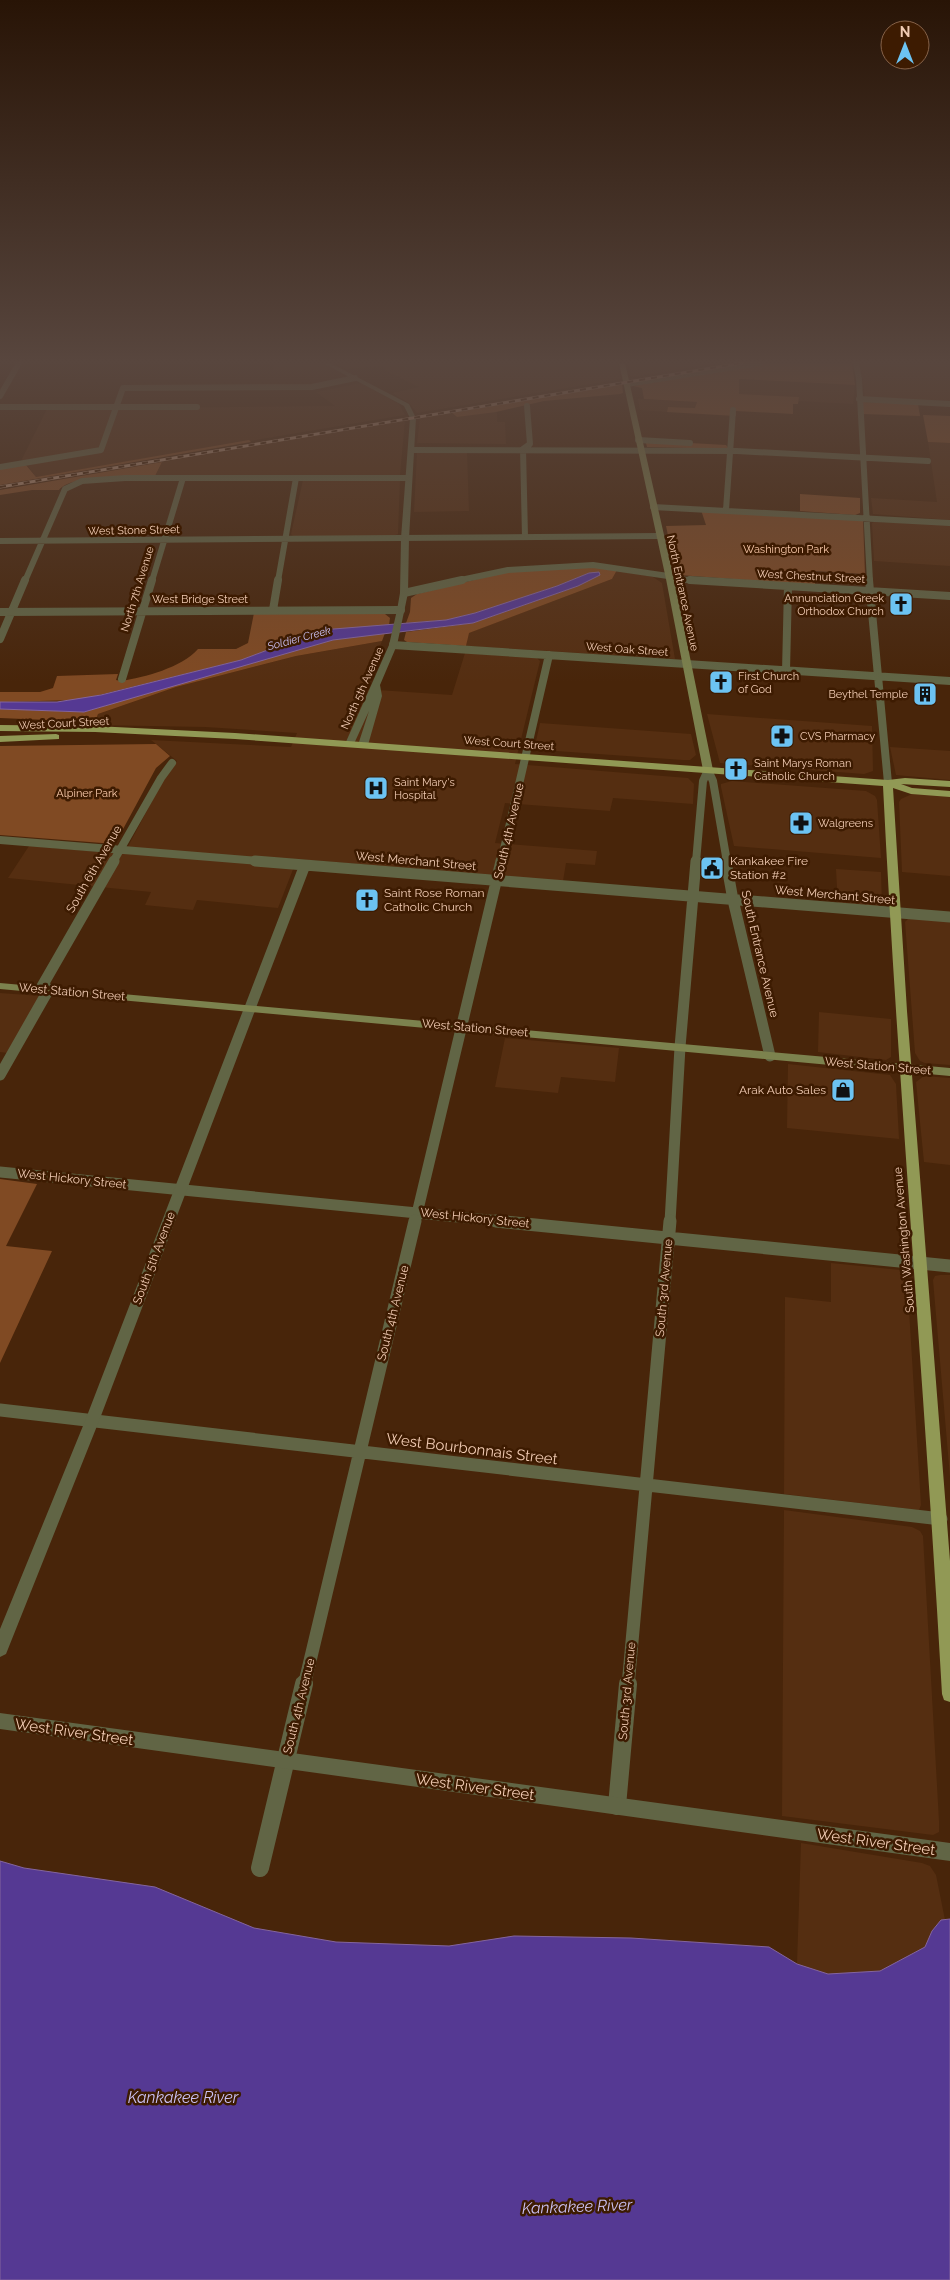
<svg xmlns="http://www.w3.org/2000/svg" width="950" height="2280" font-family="Raleway,sans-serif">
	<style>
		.built { fill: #552e11 }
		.green { fill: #804a23 }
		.water { fill: #553993; stroke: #84659d }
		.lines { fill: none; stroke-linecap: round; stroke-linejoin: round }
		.minor-far4 { stroke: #616545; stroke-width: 6 }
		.minor-far3 { stroke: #616545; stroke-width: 8 }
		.minor-far2 { stroke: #616545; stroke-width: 11 }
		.minor-far1 { stroke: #616545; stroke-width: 13 }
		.minor { stroke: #616545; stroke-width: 18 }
		.tertiary { fill: #616545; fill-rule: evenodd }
		.secondary { fill: #7c824e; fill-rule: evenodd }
		.primary { fill: #919955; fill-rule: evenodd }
		.rail-casing { stroke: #b59077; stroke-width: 3 }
		.rail { stroke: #3d1b01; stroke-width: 2; stroke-dasharray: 6; stroke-linecap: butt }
		.labels { text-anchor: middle; stroke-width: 5; stroke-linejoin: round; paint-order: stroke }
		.far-street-label { font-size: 11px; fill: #f1cbb3; stroke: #3d1b01 }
		.far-park-label { font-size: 11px; fill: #facaab; stroke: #3d1b01 }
		.far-poi-label { font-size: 11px; fill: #f1cbb3; stroke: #3d1b01; text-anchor: start }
		.far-water-label { font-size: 11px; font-style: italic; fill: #ccc2f4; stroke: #3d1b01 }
		.street-label { font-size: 12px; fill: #f1cbb3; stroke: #3d1b01 }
		.poi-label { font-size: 12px; fill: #f1cbb3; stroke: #3d1b01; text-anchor: start }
		.near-street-label { font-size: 15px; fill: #f1cbb3; stroke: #3d1b01 }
		.near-water-label { font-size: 16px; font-style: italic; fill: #ccc2f4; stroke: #3d1b01 }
	</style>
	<rect width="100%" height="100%" fill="#48250a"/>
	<path class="built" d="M274,363h49l13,7h-63z
		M334,363h283l4,16 -204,34 -8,-10 -17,-10 27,-6 -33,-16 -4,-5 -35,3z
		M628,363h92l-89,14z
		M860,363h90v38l-85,-4z
		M739,379l116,6 -2,19 -55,-3 1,-4 -61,-3z
		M361,383l38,21 6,11 -369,62 -14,-18 25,-50 288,-3 -19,-14z
		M638,399l59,3 -1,6 -28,-1 -1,5 -27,-2z
		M495,411l2,2v9h8l1,22 -89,-1 3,-25 31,-5 6,4z
		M405,420l-5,55 -245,1 7,-14z
		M928,442l22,1v77l-77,-6 -2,-16 66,4z
		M467,451l2,60 -55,1 3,-60z
		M303,480h97l-2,54 -5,2h-100l-2,-2z
		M874,522l76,3v41l-76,-5 -2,-38z
		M617,570l36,7 9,6 13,76 -209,-13 2,-13 144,-54z
		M382,641l-2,5h1l-18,43 89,6 13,-42 72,5 3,3 -25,103 173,14 6,6 -1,20 -80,-6 -3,13 -105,-8 -10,40 102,8 -2,14 -29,-2 -3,18 -266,-22 -19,49 -81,-8 -4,10 -48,-5 6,-13 -143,-14 21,-32 95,8 43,-81 10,-12 -26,-21 140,7 6,-14 -92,-6 -111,-2 4,-11 78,-27 120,-31z
		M707,714l165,12 1,45 -9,3 -144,-11z
		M540,723l151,11 5,21 -6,5h-7l-141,-10 -7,-4z
		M890,747l60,4v29l-54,-5z
		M732,781l134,10 9,5 2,4 4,58 -147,-12 -13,-59v-3z
		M912,794l38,2v80l-48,-4 -3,-70 2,-3z
		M836,869l45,3 1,36 -44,-3z
		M909,918l41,3v144l-25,-2 -5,-2 -5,-8 -10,-131z
		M0,993l41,3 -33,57 -8,-1z
		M819,1012l72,7v38l-5,3 -68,-8z
		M505,1038l114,10 -4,34 -54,-5 -3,16 -63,-6z
		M788,1064l102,11 6,9 3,55 -112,-11z
		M924,1076l26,2v87l-26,-3 -8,-80z
		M831,1263l69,7 7,7 14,228 -2,5 -135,-16 1,-197 46,5z
		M940,1275h10v202l-17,-197 2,-4z
		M784,1510l128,17 8,4 3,5 16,285v11l-6,3 -151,-19z
		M801,1843l121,20 8,3 6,9 9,45h-4l-9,11 -7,16 -45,24 -52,3 -31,-10z"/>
	<path class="green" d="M767,363h85l3,22 -116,-6v15l60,3 -1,7h-5v10l-57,-3v5l-69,-4 1,-5 27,1 2,-6 -53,-3 -2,-11 -9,-2z
		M622,384l1,9 -3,1 -76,7 -48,11 -39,5 -5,-4z
		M863,402l55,2 2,12 -57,-2z
		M923,415l27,1v27l-22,-1z
		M249,440l2,2 -251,43v-17l26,-3 10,12z
		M654,441l72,4 3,4 -82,-2 -1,-4z
		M162,462l-7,14c-20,1 -84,-2 -96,14h-27l-32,5v-5z
		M800,494l60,4v15l-5,2 -55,-4z
		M701,510l162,10 2,54 -50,-3v14l-136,-10 -3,-2 -10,-47 40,-1z
		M596,567l21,3 -5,9 -143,54 -3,13 -59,-4 -3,-2 2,-8 67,-9 105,-37 21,-11 -10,-2 -32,13 -82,27 -29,7 -40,3 4,-11 1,-14 6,-4 93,-23z
		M254,613l131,1 5,4 -1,7 -81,11 -67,24 -162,40 -79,2v-10h40l13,-4 4,-12 61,-2 -2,6 5,1c24,-4 60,-13 77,-32h38l12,-6z
		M385,633l-3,8 -86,15 -120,31 -78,27 -3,8 -95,-4v-9l84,3 206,-61 43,-11z
		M156,744l14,12 -14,12 -41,76 -115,-9v-89z
		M0,1179l37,5 -31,62 46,5 -52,112z"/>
	<path class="water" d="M599,572l1,3 -22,11 -105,37 -140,17 -249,72 -84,-3v-7h57l44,-7 140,-35 80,-30 125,-10 29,-7 82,-27 32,-13z
		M0,1861l24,7 131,19 99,41 82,14 113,4 65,-10 117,2 138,9 28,17 31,10 52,-3 45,-24 7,-16 9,-11 9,-1v361h-950z"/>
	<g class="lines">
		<path class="minor-far4" d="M856,363l3,16 11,202
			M627,384l133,-21
			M0,396l19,-33
			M859,399l91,5
			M0,407h197
			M638,440l52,3
			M411,450l326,1 191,10
			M0,467l101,-17 22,-62 189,-1 43,-9
			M653,507l297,16
			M726,510l7,-100
			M525,537l-2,-88 7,-5 -3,-38
			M0,541l659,-5
			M670,579l40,2
			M25,581l40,-92 17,-8 43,-3h284
			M152,581l31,-103
			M278,581l18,-103
			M456,581l52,-11 85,-5 75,11"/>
		<path class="minor-far3" d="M690,580l260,16
			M869,580l19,203
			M404,593l58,-13
			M273,610l5,-30
			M0,612l401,-2
			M0,639l25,-59
			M393,645l557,36
			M786,671l2,-85
			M122,679l30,-99
			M708,770l5,11 14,81
			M0,840l271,22
			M113,862l48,-84 11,-15
			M501,862l48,-207
			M696,862l7,-81 5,-11"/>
		<path class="minor-far2" d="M255,861l695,56
			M726,861l7,39 37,156
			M41,988l73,-127
			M250,1008l55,-143
			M0,1075l49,-86
			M0,1172l509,50
			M415,1222l86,-361
			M670,1222l10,-175 16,-186"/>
		<path class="minor-far1" d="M496,1221l454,45
			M0,1410l941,109
			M304,1686l111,-465
			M628,1686l42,-465"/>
		<path class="minor" d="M617,1806l11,-122
			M260,1868l44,-184"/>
		<path class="tertiary" d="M323,363h7l79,41 7,14 -7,120 -1,55 -11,52 -17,40 2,11 -14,49 -5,3 -5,-3 11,-34 -16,35 -3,1 -5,-3 44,-99 8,-35 3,-17 1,-55 9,-120 -6,-12z
			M250,1004l6,4 -157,413 -91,228 -2,5 -6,3v-28l85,-208 159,-413z
			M0,1713l950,130v18l-950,-132z"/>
		<path class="secondary" d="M619,363h6l49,216 39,191 -5,3 -5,-3 -37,-191z
			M0,983l950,85v8l-950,-87z"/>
		<path class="primary" d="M0,725l95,1 140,7 653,47 17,-2 45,3v6l-49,-3 11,4 38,3v6l-39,-3 -18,-6 14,223 43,550v141l-6,-2 -2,-6c-17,-303 -44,-605 -59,-908l-648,-47 -140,-7 -95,-1z
			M56,734l3,1v4l-59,3v-6z"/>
		<g class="rail-casing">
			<path id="rail" d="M0,487l742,-124"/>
		</g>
		<use href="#rail" class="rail"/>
	</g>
	<linearGradient id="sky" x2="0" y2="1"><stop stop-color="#281406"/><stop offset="0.53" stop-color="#58463e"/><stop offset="1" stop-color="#58463e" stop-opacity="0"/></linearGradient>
	<rect width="950" height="682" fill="url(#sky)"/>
	<defs>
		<g id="church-square" transform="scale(1.25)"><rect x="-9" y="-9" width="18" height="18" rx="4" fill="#6cc3f2" stroke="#3d1b01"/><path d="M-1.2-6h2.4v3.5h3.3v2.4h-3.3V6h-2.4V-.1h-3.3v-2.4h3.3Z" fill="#111"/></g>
		<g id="building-square" transform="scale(1.25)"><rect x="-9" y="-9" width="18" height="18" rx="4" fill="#6cc3f2" stroke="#3d1b01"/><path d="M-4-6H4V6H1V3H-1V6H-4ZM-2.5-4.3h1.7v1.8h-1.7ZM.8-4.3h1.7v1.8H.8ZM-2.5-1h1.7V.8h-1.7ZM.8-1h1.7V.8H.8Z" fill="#111"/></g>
		<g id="pharmacy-square" transform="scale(1.25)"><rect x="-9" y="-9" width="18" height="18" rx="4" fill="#6cc3f2" stroke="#3d1b01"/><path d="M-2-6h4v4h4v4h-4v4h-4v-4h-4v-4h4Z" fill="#111"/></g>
		<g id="hospital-square" transform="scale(1.25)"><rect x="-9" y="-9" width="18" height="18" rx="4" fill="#6cc3f2" stroke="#3d1b01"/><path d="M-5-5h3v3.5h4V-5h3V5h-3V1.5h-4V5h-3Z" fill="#111"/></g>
		<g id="civic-square" transform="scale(1.25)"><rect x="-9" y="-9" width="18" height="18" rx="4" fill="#6cc3f2" stroke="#3d1b01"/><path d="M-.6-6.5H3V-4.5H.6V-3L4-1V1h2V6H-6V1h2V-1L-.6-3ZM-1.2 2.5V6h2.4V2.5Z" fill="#111"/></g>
		<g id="shop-square" transform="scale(1.25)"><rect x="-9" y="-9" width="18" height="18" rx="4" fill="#6cc3f2" stroke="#3d1b01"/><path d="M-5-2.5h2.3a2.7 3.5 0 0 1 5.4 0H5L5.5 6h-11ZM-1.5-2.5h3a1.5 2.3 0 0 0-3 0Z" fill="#111"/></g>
	</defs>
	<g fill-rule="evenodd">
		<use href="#church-square" x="901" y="604"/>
		<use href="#church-square" x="721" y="682"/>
		<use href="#building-square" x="925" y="694"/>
		<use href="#pharmacy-square" x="782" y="736"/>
		<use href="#church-square" x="736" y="769"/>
		<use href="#hospital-square" x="376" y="788"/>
		<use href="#pharmacy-square" x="801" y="823"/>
		<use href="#civic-square" x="712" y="868"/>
		<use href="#church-square" x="367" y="900"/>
		<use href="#shop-square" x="843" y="1090"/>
	</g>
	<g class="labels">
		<g class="far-street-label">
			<text transform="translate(134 530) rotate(-1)" y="4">West Stone Street</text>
			<text transform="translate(811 576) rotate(3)" y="4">West Chestnut Street</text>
			<text transform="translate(137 589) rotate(-73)" y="4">North 7th Avenue</text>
			<text transform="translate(683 593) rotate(78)" y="4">North Entrance Avenue</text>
			<text x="200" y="603">West Bridge Street</text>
			<text transform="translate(627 649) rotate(4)" y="4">West Oak Street</text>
			<text transform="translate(362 688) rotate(-66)" y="4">North 5th Avenue</text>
			<text transform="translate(64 723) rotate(-3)" y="4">West Court Street</text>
			<text transform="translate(509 743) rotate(4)" y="4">West Court Street</text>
		</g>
		<g class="far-park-label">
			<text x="786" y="553">Washington Park</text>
			<text x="87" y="797">Alpiner Park</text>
		</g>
		<g class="far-poi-label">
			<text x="884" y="602" text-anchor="end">Annunciation Greek<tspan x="884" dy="13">Orthodox Church</tspan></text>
			<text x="738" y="680">First Church<tspan x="738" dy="13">of God</tspan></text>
			<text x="908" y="698" text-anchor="end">Beythel Temple</text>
			<text x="800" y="740">CVS Pharmacy</text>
			<text x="754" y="767">Saint Marys Roman<tspan x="754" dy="13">Catholic Church</tspan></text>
			<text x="394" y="786">Saint Mary's<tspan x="394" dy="13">Hospital</tspan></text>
			<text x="818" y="827">Walgreens</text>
		</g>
		<g class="far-water-label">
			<text transform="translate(299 638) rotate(-15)" y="4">Soldier Creek</text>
		</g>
		<g class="street-label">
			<text transform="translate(509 831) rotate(-77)" y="4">South 4th Avenue</text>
			<text transform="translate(416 861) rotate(5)" y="4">West Merchant Street</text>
			<text transform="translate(94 869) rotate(-60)" y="4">South 6th Avenue</text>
			<text transform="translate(835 895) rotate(5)" y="4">West Merchant Street</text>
			<text transform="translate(760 954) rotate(77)" y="4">South Entrance Avenue</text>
			<text transform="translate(72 992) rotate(5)" y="4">West Station Street</text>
			<text transform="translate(475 1028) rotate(5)" y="4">West Station Street</text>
			<text transform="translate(878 1066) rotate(5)" y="4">West Station Street</text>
			<text transform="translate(72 1179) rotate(6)" y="4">West Hickory Street</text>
			<text transform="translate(475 1218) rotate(6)" y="4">West Hickory Street</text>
			<text transform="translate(904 1240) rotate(-95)" y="4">South Washington Avenue</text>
			<text transform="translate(154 1258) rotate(-69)" y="4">South 5th Avenue</text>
			<text transform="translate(664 1288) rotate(-85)" y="4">South 3rd Avenue</text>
			<text transform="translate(393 1313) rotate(-76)" y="4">South 4th Avenue</text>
			<text transform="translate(627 1691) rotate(-85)" y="4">South 3rd Avenue</text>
			<text transform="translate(299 1706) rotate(-76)" y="4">South 4th Avenue</text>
		</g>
		<g class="poi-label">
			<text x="730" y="865">Kankakee Fire<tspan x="730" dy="14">Station #2</tspan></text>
			<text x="384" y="897">Saint Rose Roman<tspan x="384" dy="14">Catholic Church</tspan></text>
			<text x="826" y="1094" text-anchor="end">Arak Auto Sales</text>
		</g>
		<g class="near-street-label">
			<text transform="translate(472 1449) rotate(7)" y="5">West Bourbonnais Street</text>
			<text transform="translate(74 1732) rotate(8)" y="5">West River Street</text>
			<text transform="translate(475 1787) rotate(8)" y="5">West River Street</text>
			<text transform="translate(876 1842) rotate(8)" y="5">West River Street</text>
		</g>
		<g class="near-water-label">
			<text x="183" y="2103">Kankakee River</text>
			<text transform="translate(577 2206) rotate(-2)" y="6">Kankakee River</text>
		</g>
	</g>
	<g transform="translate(905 45)"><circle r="24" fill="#3d1b01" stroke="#856148"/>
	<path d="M0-4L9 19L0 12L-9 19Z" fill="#6cc3f2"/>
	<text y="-8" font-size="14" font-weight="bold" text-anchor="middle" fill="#f1cbb3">N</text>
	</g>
</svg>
